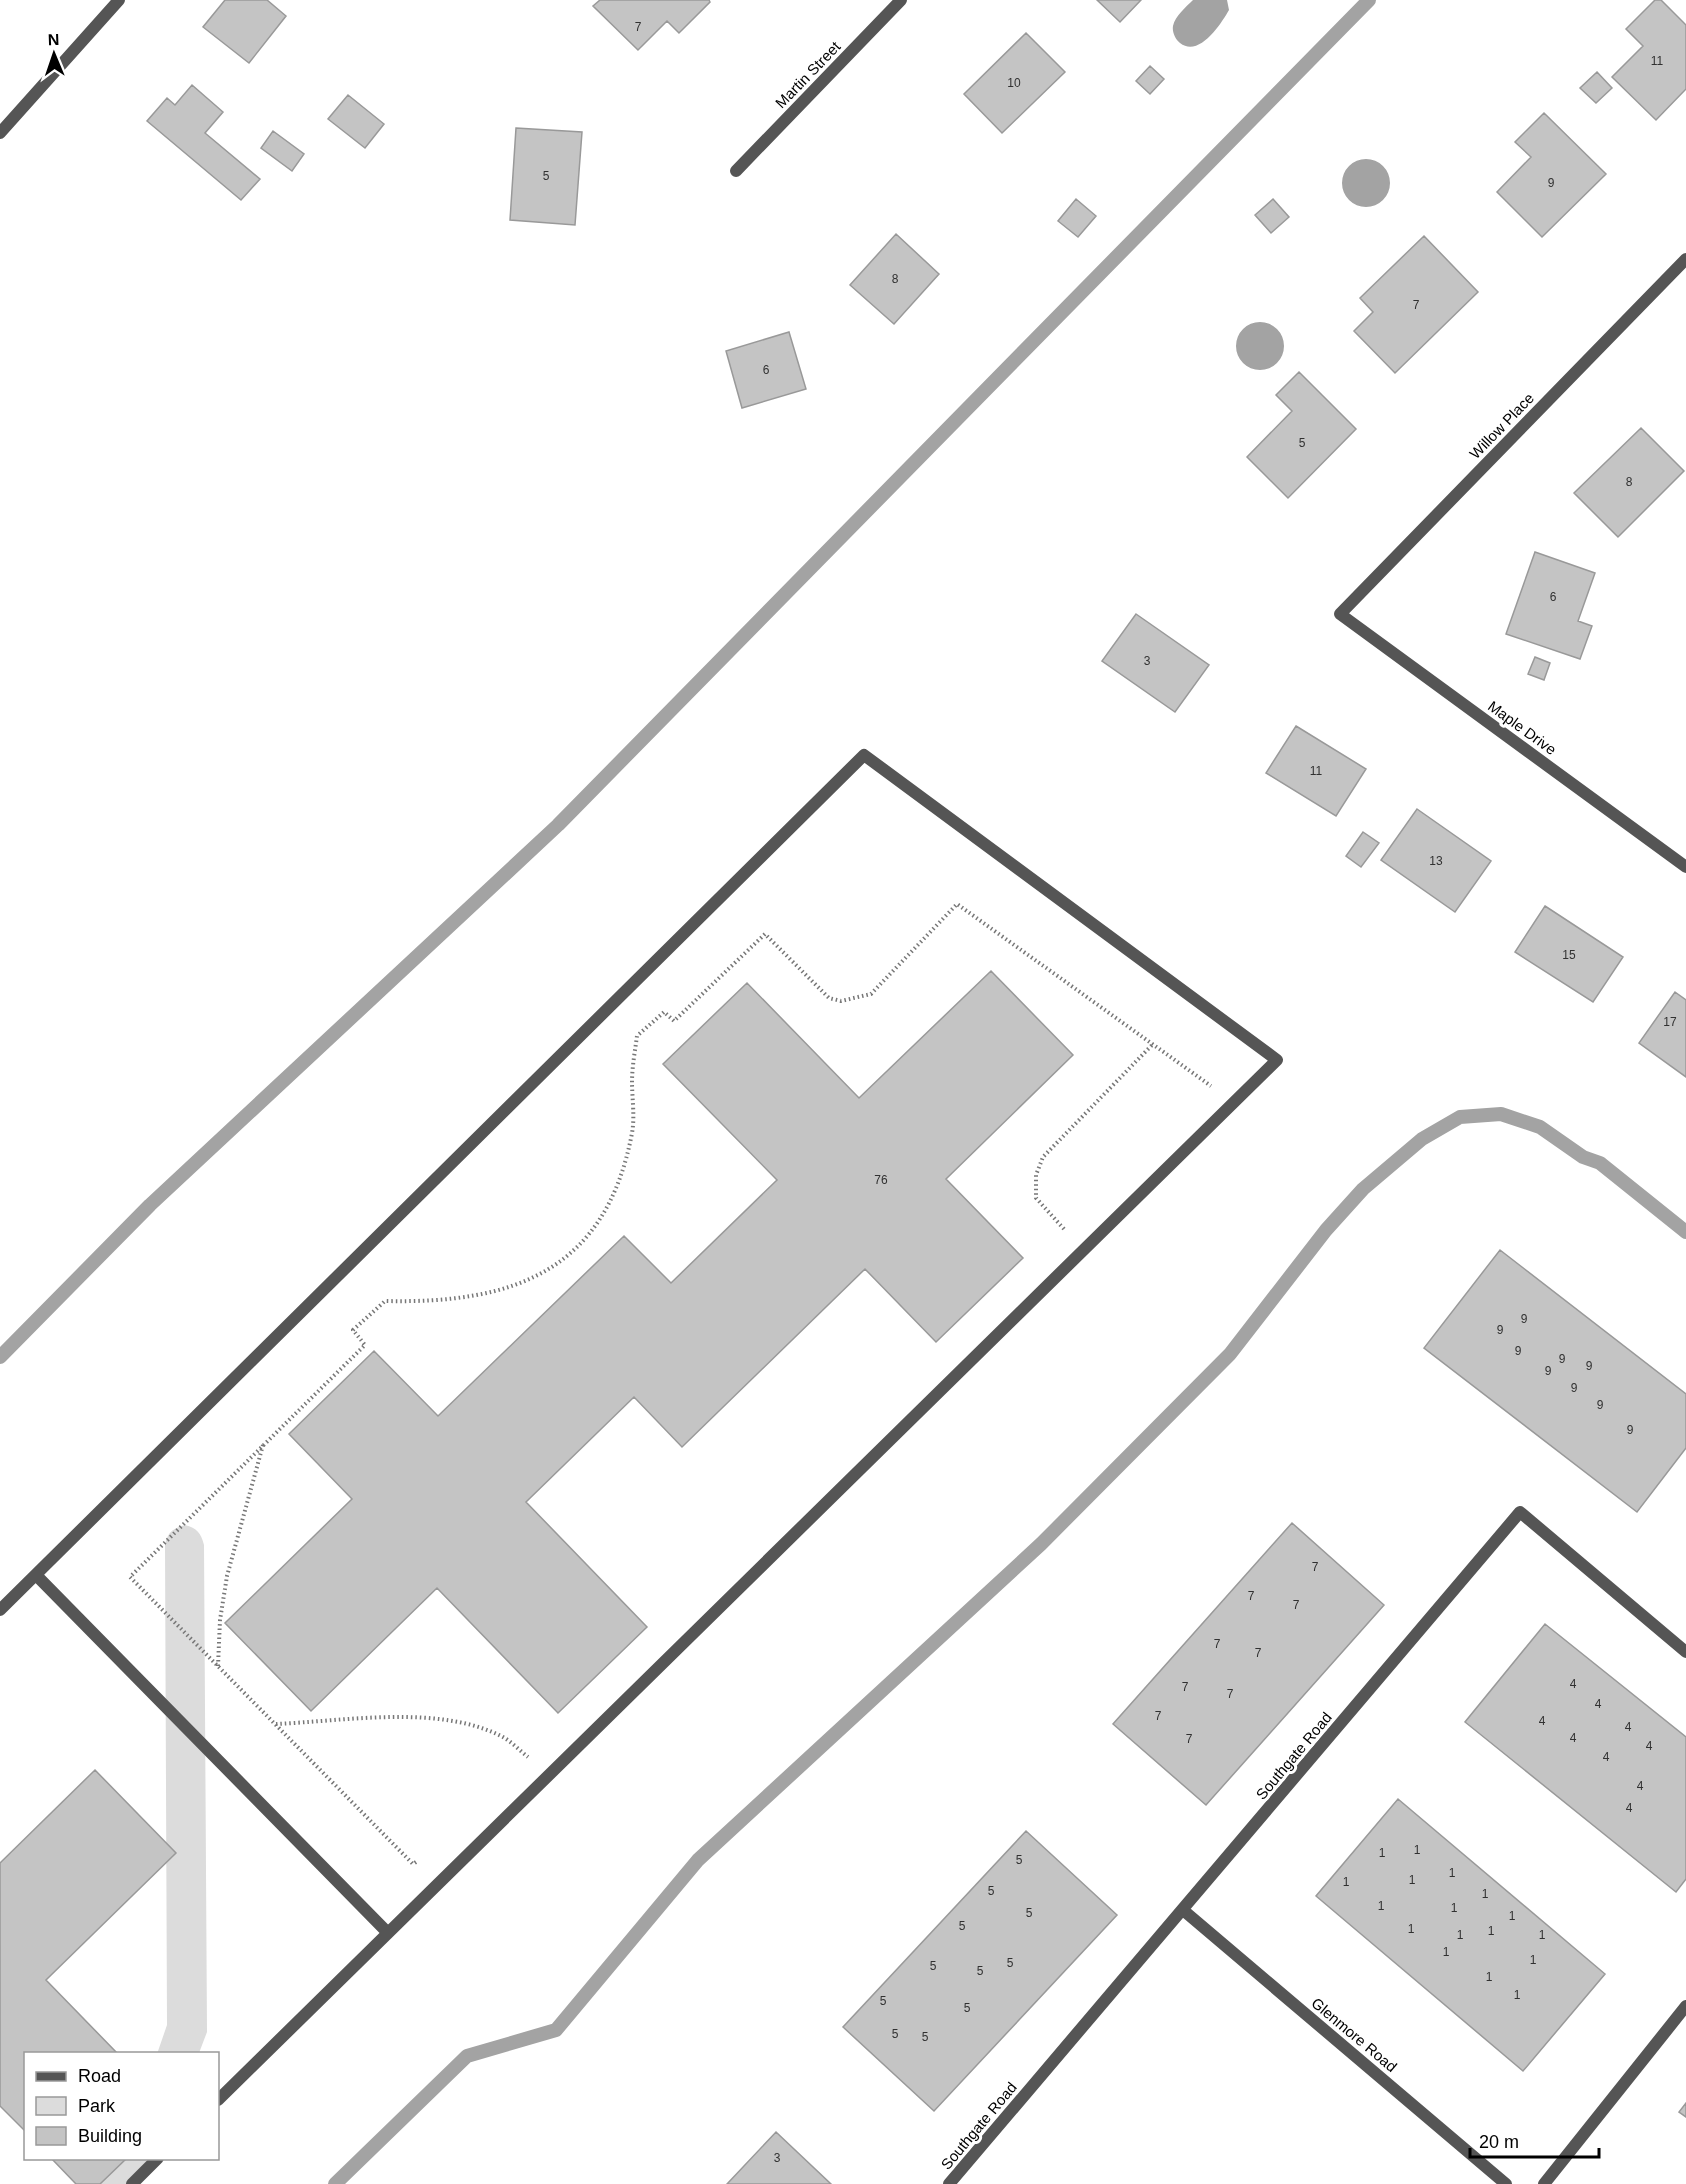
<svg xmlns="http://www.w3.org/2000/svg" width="1686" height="2184" font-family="Arial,sans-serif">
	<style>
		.green { fill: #dcdcdc }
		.water { fill: #a3a3a3 }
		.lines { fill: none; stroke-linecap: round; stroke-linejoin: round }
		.stream { stroke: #a3a3a3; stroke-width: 14 }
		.building { fill: #c4c4c4; stroke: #999; stroke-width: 1.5 }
		.path { stroke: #777; stroke-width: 4; stroke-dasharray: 1.5 3; stroke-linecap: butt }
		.service { stroke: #555; stroke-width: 12 }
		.minor { stroke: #555; stroke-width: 12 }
		.tertiary { stroke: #555; stroke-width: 12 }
		.labels { text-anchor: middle; stroke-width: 6; stroke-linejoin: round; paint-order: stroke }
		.number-label { font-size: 12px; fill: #313131 }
		.street-label { font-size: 15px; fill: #000; stroke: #fff }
	</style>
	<rect width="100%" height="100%" fill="#fff"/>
	<path class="green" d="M185,1525c12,3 16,8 19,20l3,487 -8,21 -42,1 10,-29 -2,-480c3,-13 7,-16 20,-20z
		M99,2159h49l-19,25h-51z"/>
	<path class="water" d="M1193,0h34l2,10c-8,14 -30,48 -49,33 -5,-4 -8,-11 -7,-17 2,-10 13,-19 20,-26z
		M1342 183a24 24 0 1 1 48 0a24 24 0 1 1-48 0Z
		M1236 346a24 24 0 1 1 48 0a24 24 0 1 1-48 0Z"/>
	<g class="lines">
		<path class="stream" d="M0,1357l150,-152 408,-380 811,-825
			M335,2184l132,-128 89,-26 142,-170 343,-316 189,-190 96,-124 37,-41 59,-50 38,-22 41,-3 39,13 43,30 17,6 86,69"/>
	</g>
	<path class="building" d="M225,0h42l19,16 -37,47 -46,-36z
		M600,0h109l1,2 -31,31 -12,-12 -29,29 -45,-44z
		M1097,0h44l-21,22z
		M1655,0h6l25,25v64l-30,31 -44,-43 31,-31 -17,-17z
		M1026,33l39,39 -63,61 -38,-39z
		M1150,66l14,13 -14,15 -14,-13z
		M1597,72l15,16 -16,15 -16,-15z
		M192,85l31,27 -18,21 55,46 -19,21 -94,-79 20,-23 8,7z
		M348,95l36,29 -19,24 -37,-29z
		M1544,113l62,61 -64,63 -45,-45 34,-35 -16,-15z
		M516,128l66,4 -7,93 -65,-5z
		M273,131l31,23 -12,17 -31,-23z
		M1076,199l20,17 -18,21 -20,-16z
		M1273,199l16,18 -18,16 -16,-18z
		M896,234l43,40 -45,50 -44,-39z
		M1424,236l54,56 -83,81 -41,-42 19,-19 -13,-14z
		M789,332l17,57 -64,19 -16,-57z
		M1299,372l57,57 -68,69 -41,-41 45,-46 -16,-16z
		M1641,428l43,43 -66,66 -44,-44z
		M1535,552l60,21 -17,48 14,5 -12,33 -74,-25z
		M1136,614l73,51 -34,47 -73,-51z
		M1535,657l15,6 -6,17 -16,-6z
		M1296,726l70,43 -30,47 -70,-43z
		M1417,809l74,52 -36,51 -74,-52z
		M1363,832l16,11 -18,24 -15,-11z
		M1545,906l78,51 -30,45 -78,-50z
		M991,971l82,84 -127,124 77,79 -87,84 -71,-73 -183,178 -48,-50 -108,105 121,125 -89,86 -121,-125 -126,123 -86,-88 127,-124 -63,-65 85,-83 64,65 186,-180 47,47 106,-103 -114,-116 84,-81 112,115z
		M1675,992l11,8v77l-47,-34z
		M1500,1250l186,144v54l-49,64 -213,-164z
		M1292,1523l92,82 -178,200 -93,-81z
		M1545,1624l141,113v142l-10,13 -211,-170z
		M95,1770l81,83 -130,127 72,74h-92v78l-26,-26v-243z
		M1398,1799l207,175 -82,97 -207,-175z
		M1026,1831l91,84 -183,196 -91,-84z
		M1686,2103v14l-7,-5z
		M776,2132l55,52h-104z
		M51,2158h76l-27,26h-24z"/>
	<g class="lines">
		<path class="path" d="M1064,1229l-28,-31v-23l7,-18 110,-113
			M218,1666l2,-46 7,-44 36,-131
			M276,1724c70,-3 164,-20 227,13 9,5 17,14 25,20
			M416,1862l-3,2 -283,-287 235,-232 -12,-15 32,-29c129,3 221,-30 247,-168 3,-16 0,-35 0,-51 0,-15 3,-31 5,-46l27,-24 10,9 91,-87 64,64 12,3 30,-7 86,-90 254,182"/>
		<path class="service" d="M36,1575l352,358
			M0,1610l864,-855 413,305 -1059,1040
			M132,2184l26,-26"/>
		<path class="minor" d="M736,171l165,-171
			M1686,259l-346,355 346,253
			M1183,1910l323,274
			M949,2184l571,-672 166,140
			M1544,2184l142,-178"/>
		<path class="tertiary" d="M0,133l119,-133"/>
	</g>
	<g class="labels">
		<g class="number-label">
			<text x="638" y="31">7</text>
			<text x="1657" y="65">11</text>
			<text x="1014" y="87">10</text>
			<text x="546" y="180">5</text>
			<text x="1551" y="187">9</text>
			<text x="895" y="283">8</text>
			<text x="1416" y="309">7</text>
			<text x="766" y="374">6</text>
			<text x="1302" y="447">5</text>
			<text x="1629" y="486">8</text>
			<text x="1553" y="601">6</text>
			<text x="1147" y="665">3</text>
			<text x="1316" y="775">11</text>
			<text x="1436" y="865">13</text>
			<text x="1569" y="959">15</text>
			<text x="1670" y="1026">17</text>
			<text x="881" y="1184">76</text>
			<text x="1524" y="1323">9</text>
			<text x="1500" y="1334">9</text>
			<text x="1518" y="1355">9</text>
			<text x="1562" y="1363">9</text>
			<text x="1589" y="1370">9</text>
			<text x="1548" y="1375">9</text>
			<text x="1574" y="1392">9</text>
			<text x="1600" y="1409">9</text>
			<text x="1630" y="1434">9</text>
			<text x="1315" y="1571">7</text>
			<text x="1251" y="1600">7</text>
			<text x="1296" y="1609">7</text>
			<text x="1217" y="1648">7</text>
			<text x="1258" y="1657">7</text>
			<text x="1573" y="1688">4</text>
			<text x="1185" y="1691">7</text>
			<text x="1230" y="1698">7</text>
			<text x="1598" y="1708">4</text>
			<text x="1158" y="1720">7</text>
			<text x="1542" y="1725">4</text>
			<text x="1628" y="1731">4</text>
			<text x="1573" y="1742">4</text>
			<text x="1189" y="1743">7</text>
			<text x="1649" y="1750">4</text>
			<text x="1606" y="1761">4</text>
			<text x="1640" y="1790">4</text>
			<text x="1629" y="1812">4</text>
			<text x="1417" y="1854">1</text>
			<text x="1382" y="1857">1</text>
			<text x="1019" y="1864">5</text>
			<text x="1452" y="1877">1</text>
			<text x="1412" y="1884">1</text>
			<text x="1346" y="1886">1</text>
			<text x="991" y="1895">5</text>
			<text x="1485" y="1898">1</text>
			<text x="1381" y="1910">1</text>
			<text x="1454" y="1912">1</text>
			<text x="1029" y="1917">5</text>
			<text x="1512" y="1920">1</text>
			<text x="962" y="1930">5</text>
			<text x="1411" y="1933">1</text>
			<text x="1491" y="1935">1</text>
			<text x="1460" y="1939">1</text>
			<text x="1542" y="1939">1</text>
			<text x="1446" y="1956">1</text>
			<text x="1533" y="1964">1</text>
			<text x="1010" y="1967">5</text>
			<text x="933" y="1970">5</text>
			<text x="980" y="1975">5</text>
			<text x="1489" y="1981">1</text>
			<text x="1517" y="1999">1</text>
			<text x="883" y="2005">5</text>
			<text x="967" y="2012">5</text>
			<text x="895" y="2038">5</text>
			<text x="925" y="2041">5</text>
			<text x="777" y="2162">3</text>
		</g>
		<g class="street-label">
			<text transform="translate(808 75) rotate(-46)" y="5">Martin Street</text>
			<text transform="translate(1502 426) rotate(-46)" y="5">Willow Place</text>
			<text transform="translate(1522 728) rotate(36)" y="5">Maple Drive</text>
			<text transform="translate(1294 1756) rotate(-50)" y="5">Southgate Road</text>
			<text transform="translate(1354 2035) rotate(40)" y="5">Glenmore Road</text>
			<text transform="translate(979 2126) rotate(-50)" y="5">Southgate Road</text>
		</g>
	</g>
	<rect x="24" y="2052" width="195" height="108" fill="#ffffff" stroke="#999999" stroke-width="1.5"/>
	<rect x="36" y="2072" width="30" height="9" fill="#555555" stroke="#999999" stroke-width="1.5"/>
	<text x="78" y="2082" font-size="18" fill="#000000">Road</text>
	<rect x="36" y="2097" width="30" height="18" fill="#dcdcdc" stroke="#999999" stroke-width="1.5"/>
	<text x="78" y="2112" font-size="18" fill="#000000">Park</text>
	<rect x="36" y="2127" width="30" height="18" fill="#c4c4c4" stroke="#999999" stroke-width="1.5"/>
	<text x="78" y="2142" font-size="18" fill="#000000">Building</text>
	<g transform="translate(54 54) rotate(358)" stroke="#ffffff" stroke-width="4.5" paint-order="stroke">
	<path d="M0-4.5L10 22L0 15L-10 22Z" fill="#000000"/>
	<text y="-9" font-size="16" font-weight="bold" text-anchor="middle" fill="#000000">N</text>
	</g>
	<path d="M1470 2148v9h129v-9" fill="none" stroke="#000000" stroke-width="3"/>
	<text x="1479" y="2148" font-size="18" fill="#000000" stroke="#ffffff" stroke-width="4.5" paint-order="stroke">20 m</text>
</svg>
